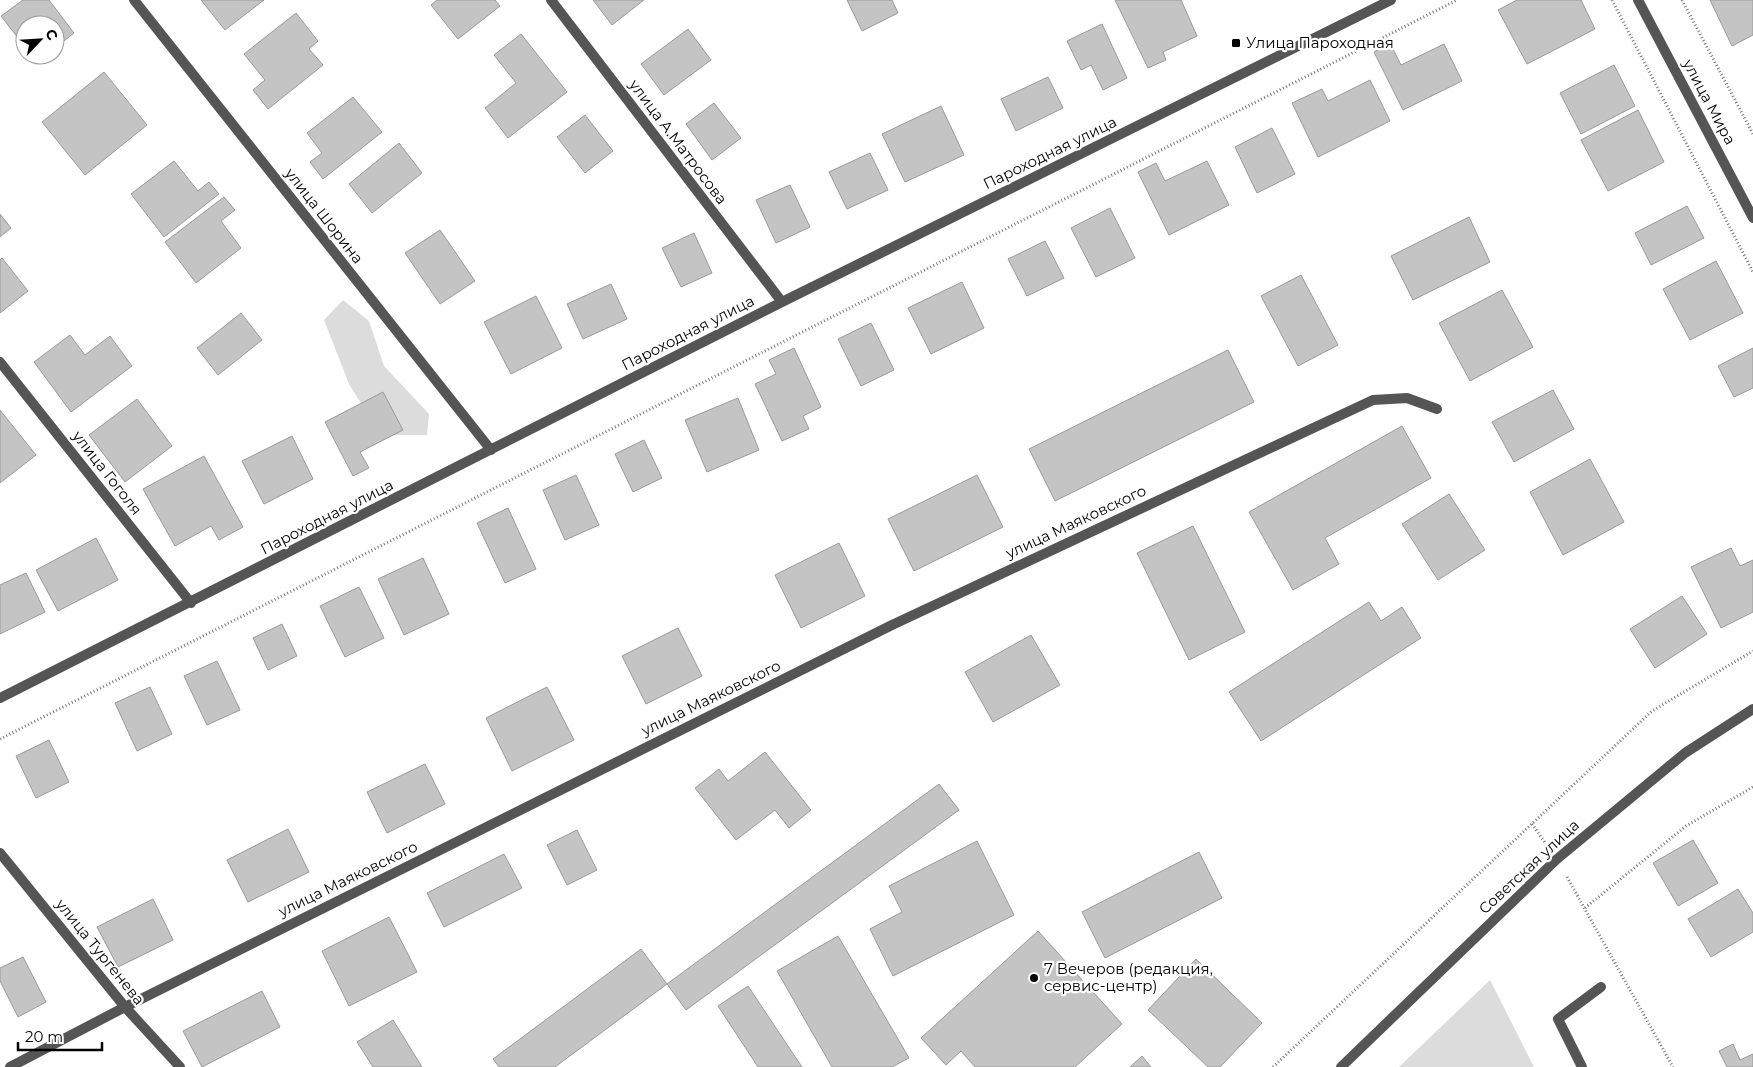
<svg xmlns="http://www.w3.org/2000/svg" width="1753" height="1067" font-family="Montserrat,sans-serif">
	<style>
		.green { fill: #dcdcdc }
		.building { fill: #c4c4c4; stroke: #999 }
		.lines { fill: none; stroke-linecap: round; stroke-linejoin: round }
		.path { stroke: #777; stroke-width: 3; stroke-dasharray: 1 2.5; stroke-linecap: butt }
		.service { stroke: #555; stroke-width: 10 }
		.minor { stroke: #555; stroke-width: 10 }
		.tertiary { stroke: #555; stroke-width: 10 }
		.poi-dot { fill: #000; stroke: #fff; stroke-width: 2 }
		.labels { text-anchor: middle; stroke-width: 4.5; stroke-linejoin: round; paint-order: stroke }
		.poi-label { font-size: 15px; fill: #000; stroke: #fff; text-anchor: start }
		.street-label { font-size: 15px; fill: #000; stroke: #fff }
	</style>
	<rect width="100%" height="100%" fill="#fff"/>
	<path class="green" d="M343,300l26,21 15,45 45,48 -2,21h-35l-27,-25 -16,-26 -25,-64z
		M1490,980l44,87h-135z"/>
	<path class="building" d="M23,0h26l25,33 -19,15v-23h-30v22l-24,-31z
		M201,0h63l-39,30z
		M437,0h58l5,6 -42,33 -27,-34z
		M593,0h51l-32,25z
		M847,0h45l6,13 -36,18z
		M1115,0h66l16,36 -34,16 3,8 -18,8z
		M1517,0h64l14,29 -68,35 -29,-54z
		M1710,0h43v35l-21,11z
		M296,13l22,28 -9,8 14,16 -55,44 -15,-19 12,-10 -21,-26z
		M1102,24l25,54 -24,12 -12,-25 -10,5 -14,-29z
		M688,29l23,31 -47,35 -23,-31z
		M521,34l46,58 -59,46 -23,-30 31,-25 -22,-28z
		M1390,43l11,22 43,-21 18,37 -59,29 -29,-58z
		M31,55h14l-8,7z
		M1614,65l21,41 -54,28 -21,-41z
		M104,72l43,53 -62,50 -43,-53z
		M1048,77l15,31 -47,23 -15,-32z
		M1370,80l20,41 -72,36 -26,-54 30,-14 6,12z
		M353,97l29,35 -59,47 -13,-17 12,-9 -15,-20z
		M714,103l27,35 -29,22 -26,-36z
		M941,106l23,49 -59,27 -23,-48z
		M1638,110l26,52 -56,29 -27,-51z
		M585,115l28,36 -28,22 -28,-36z
		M1272,128l23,46 -38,19 -22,-46z
		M399,143l23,30 -50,40 -23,-29z
		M870,153l18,37 -41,19 -18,-37z
		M174,161l24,30 11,-9 10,12 -55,43 -33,-43z
		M1207,161l22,44 -60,30 -31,-63 18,-9 9,18z
		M790,185l20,42 -34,16 -20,-43z
		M224,197l11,13 -14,11 20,27 -45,35 -31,-41z
		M1687,206l17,32 -53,27 -16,-32z
		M1110,208l25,50 -39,19 -25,-49z
		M0,214l11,14 -11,9z
		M1469,217l21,45 -77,38 -22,-44z
		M440,230l35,51 -35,23 -35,-51z
		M694,233l18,40 -31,14 -19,-39z
		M1045,241l19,37 -37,18 -19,-37z
		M2,258l26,33 -28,22v-53z
		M1716,261l27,52 -53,27 -27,-51z
		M1301,275l37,70 -40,21 -37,-70z
		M962,282l22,46 -53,26 -23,-46z
		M611,284l16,35 -44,20 -16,-35z
		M1502,290l31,57 -63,34 -31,-58z
		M536,296l26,52 -51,26 -27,-52z
		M241,313l21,27 -44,35 -21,-27z
		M871,323l23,47 -33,16 -23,-47z
		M70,335l15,20 25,-19 22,30 -61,46 -37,-50z
		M794,348l27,59 -18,9 6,13 -27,12 -27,-57 21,-10 -7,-14z
		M1753,348v40l-19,9 -16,-31z
		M1228,350l26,52 -199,99 -26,-52z
		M1553,390l21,39 -60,33 -22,-40z
		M383,392l20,38 -43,22 9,16 -16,8 -28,-54z
		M738,398l21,52 -52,22 -22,-52z
		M137,399l35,47 -47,36 -36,-47z
		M0,410l36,45 -36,28z
		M1402,426l29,52 -106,60 14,26 -46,26 -44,-78z
		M292,436l21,43 -49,25 -22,-43z
		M644,440l18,38 -29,14 -18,-38z
		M204,456l39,71 -24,13 -8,-14 -36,20 -32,-57z
		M1590,459l34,63 -61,33 -33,-63z
		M576,475l23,50 -34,15 -22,-50z
		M977,475l26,52 -89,44 -26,-52z
		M1449,494l36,56 -47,30 -36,-56z
		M508,508l28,61 -31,14 -28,-60z
		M1193,526l52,106 -56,28 -52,-107z
		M96,538l22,42 -60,31 -22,-41z
		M839,543l26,53 -64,32 -26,-53z
		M1731,548l9,18 13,-6v52l-32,16 -30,-61z
		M423,558l26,56 -45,21 -26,-56z
		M26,573l19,39 -45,22v-49z
		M359,587l25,51 -39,19 -25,-51z
		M1682,596l25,38 -52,34 -25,-39z
		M1369,602l12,19 21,-14 19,31 -160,103 -32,-49z
		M282,624l15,32 -29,14 -15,-32z
		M678,628l24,48 -56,28 -24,-48z
		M1031,635l29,50 -67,37 -28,-50z
		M217,661l23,49 -33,15 -23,-49z
		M150,687l22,47 -35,17 -22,-48z
		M547,687l27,53 -62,31 -26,-53z
		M49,740l20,42 -33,16 -20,-42z
		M765,752l46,58 -22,18 -14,-18 -39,30 -41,-52 24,-19 9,12z
		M425,764l20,40 -58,29 -20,-41z
		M939,784l20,26 -273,200 -19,-26z
		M288,829l21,43 -61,30 -21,-42z
		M577,830l20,40 -30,15 -20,-40z
		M1693,840l25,43 -40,23 -25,-43z
		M977,841l37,74 -121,61 -23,-47 32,-17 -13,-26z
		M1199,852l23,46 -117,60 -23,-46z
		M504,854l18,34 -78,39 -17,-34z
		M1738,889l15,24v19l-42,25 -23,-38z
		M153,899l20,41 -55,27 -21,-40z
		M389,917l28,55 -68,34 -27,-55z
		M1038,931l84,93 -47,43h-100l-14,-16 -15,14 -25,-27z
		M838,936l71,122 -17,9h-60l-55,-96z
		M641,949l26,35 -112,83h-56l-6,-8z
		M23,957l23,45 -28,15 -18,-36v-13z
		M1196,959l66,64 -42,44h-12l-60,-57z
		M748,986l54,81h-44l-40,-61z
		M262,991l18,36 -78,40 -19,-36z
		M393,1020l29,47h-49l-16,-25z
		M1733,1044l7,16 13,-6v13h-26l-8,-16z
		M1142,1056l9,11h-21z"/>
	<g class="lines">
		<path class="path" d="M1612,0l141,272
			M1682,0l71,134
			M0,739l1457,-739
			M1532,824l14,20
			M1567,877l106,190
			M1585,908l101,-82 67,-39
			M1273,1067l379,-356 101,-60"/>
		<path class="service" d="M1582,1067l-24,-48 43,-32"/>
		<path class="minor" d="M134,0l357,450
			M551,0l231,302
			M1638,0l115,218
			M0,362l191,241
			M0,698l782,-396 609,-302
			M0,853l125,154 55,60
			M10,1067l115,-60 767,-382 481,-225 34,-2 30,11"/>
		<path class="tertiary" d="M1341,1067l216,-208 128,-106 68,-44"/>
	</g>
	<g class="poi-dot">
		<rect x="1231" y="38" width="10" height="10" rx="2.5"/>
		<circle cx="1034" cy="978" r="5"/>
	</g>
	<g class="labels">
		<g class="poi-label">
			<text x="1246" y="48">Улица Пароходная</text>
			<text x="1044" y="974">7 Вечеров (редакция,<tspan x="1044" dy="17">сервис-центр)</tspan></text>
		</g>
		<g class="street-label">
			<text transform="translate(1709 102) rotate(62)" y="5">улица Мира</text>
			<text transform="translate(678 142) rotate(53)" y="5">улица А.Матросова</text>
			<text transform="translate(1050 153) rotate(-26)" y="5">Пароходная улица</text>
			<text transform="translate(324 216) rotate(52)" y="5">улица Шорина</text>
			<text transform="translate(688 333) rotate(-27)" y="5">Пароходная улица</text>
			<text transform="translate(107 473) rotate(52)" y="5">улица Гоголя</text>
			<text transform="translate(327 517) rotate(-27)" y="5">Пароходная улица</text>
			<text transform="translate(1076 522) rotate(-25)" y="5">улица Маяковского</text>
			<text transform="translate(711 698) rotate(-26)" y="5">улица Маяковского</text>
			<text transform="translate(1529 867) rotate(-43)" y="5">Советская улица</text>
			<text transform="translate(348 879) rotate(-26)" y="5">улица Маяковского</text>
			<text transform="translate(100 952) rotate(51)" y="5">улица Тургенева</text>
		</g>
	</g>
	<g transform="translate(40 40) rotate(65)"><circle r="24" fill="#ffffff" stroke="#999999"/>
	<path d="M0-4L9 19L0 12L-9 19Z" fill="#000000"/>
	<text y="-8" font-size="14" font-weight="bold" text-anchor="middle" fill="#000000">С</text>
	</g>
	<path d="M18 1042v8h84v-8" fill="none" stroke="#000000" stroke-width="2.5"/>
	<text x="25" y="1042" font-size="15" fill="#000000" stroke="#ffffff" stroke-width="4" paint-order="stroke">20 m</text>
</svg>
